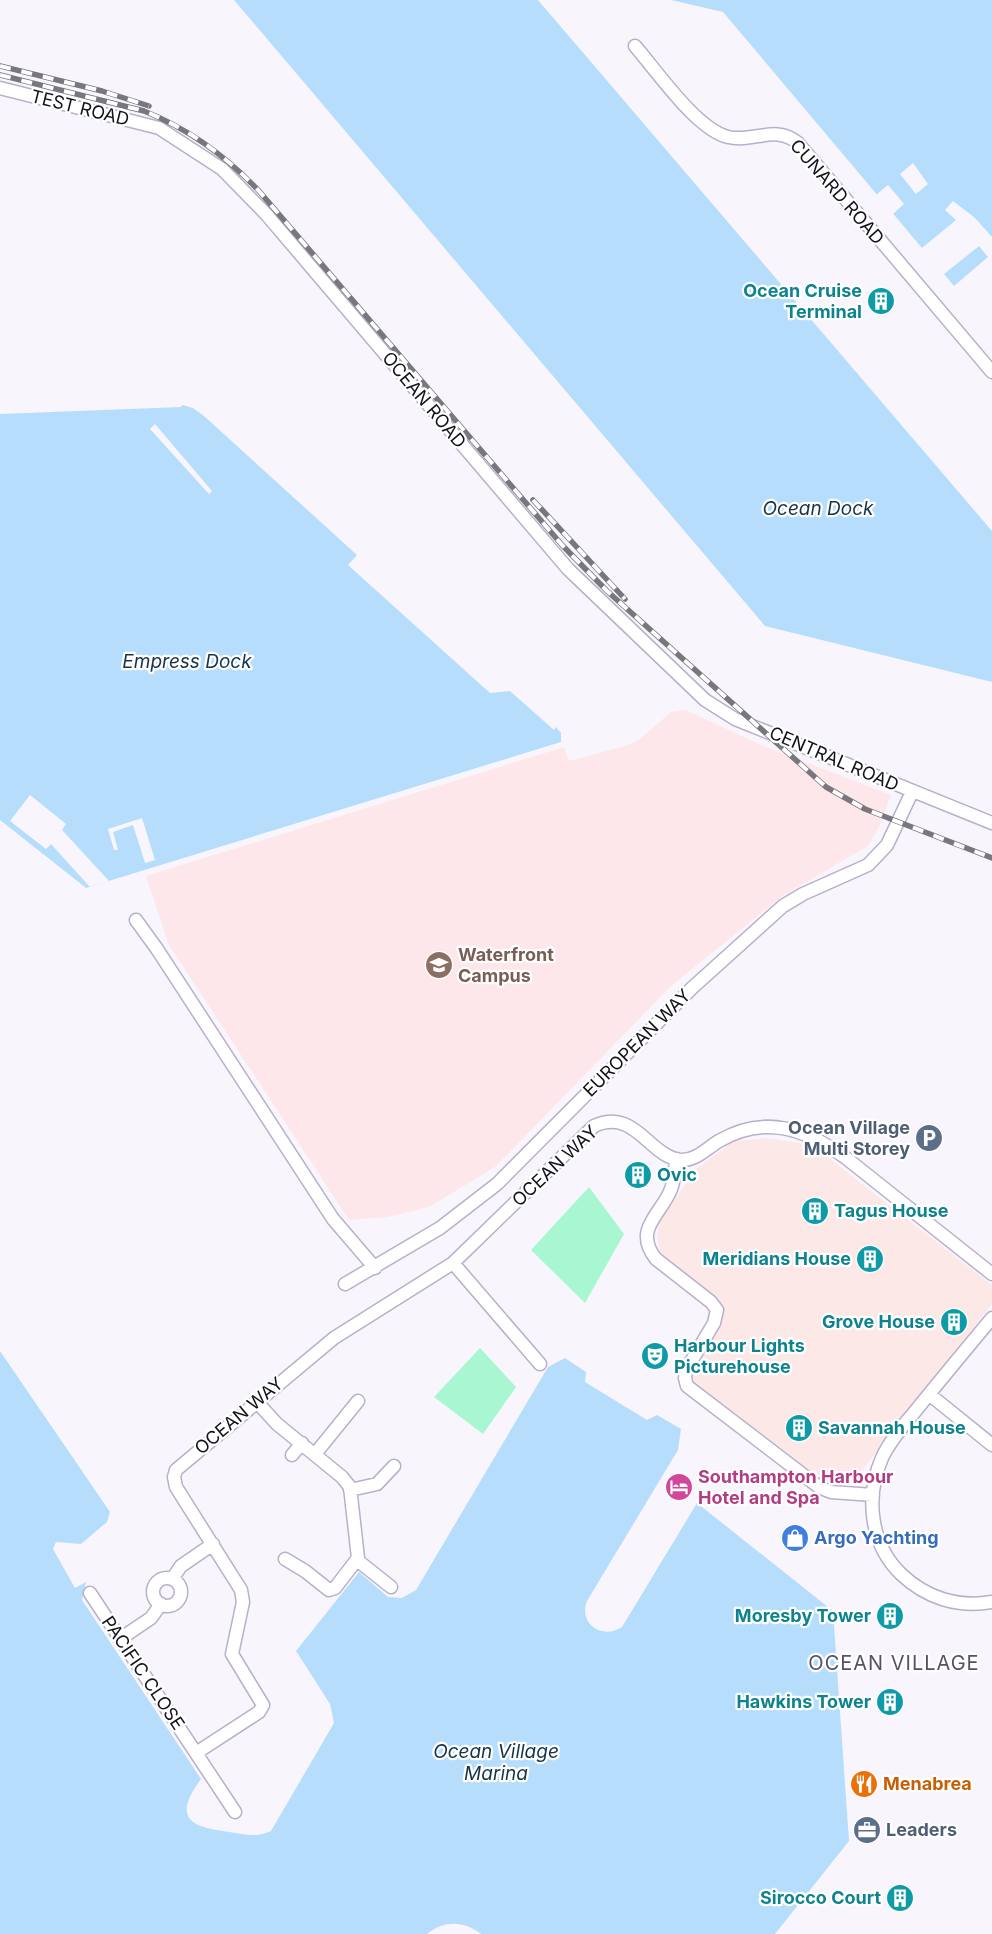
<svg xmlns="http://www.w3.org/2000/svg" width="992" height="1934" font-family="Inter,sans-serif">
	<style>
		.commercial { fill: #fde8e8 }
		.education { fill: #fde7ea }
		.green { fill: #a8f6d2 }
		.water { fill: #b6defc }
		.pier { fill: #f8f6fc }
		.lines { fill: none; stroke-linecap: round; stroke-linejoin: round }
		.minor-casing { stroke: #b8b0ca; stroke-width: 15 }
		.minor { stroke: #fff; stroke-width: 12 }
		.rail-casing { stroke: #79777e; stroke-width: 5.5 }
		.rail { stroke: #fff; stroke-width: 4; stroke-dasharray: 11; stroke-linecap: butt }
		.labels { text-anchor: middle; stroke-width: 4.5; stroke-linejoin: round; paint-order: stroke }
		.street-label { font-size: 18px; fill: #14121a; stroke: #fff }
		.culture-label { font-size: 18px; font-weight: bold; fill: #0d838f; stroke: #fff; text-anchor: end }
		.education-label { font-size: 18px; font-weight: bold; fill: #785e54; stroke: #fff; text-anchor: start }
		.service-label { font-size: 18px; font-weight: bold; fill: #4e5e75; stroke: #fff; text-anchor: end }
		.hotel-label { font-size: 18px; font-weight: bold; fill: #b23c85; stroke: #fff; text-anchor: start }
		.shop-label { font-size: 18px; font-weight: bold; fill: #366cbe; stroke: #fff; text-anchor: start }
		.food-label { font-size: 18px; font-weight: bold; fill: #c56008; stroke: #fff; text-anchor: start }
		.water-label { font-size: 19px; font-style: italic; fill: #163448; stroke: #fff }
		.quarter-label { font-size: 20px; letter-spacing: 1px; fill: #575167; stroke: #fff }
	</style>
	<rect width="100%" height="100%" fill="#f8f6fc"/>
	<path class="commercial" d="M766,1138l33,5 31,16 162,126v19l-139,178 -30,-3 -129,-94 -4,-7 2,-8 32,-58 -8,-13 -55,-46 -4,-16 2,-15 37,-53 38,-28z"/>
	<path class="education" d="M686,710l73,34 132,51 -12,32 -11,19 -84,49 -112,90 -177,182 -66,40 -41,10 -39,3 -180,-275 -23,-69 418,-129 5,14 56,-15 14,-6 32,-28z"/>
	<path class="green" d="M589,1187l35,47 -39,69 -54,-53z
		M480,1348l36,39 -33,47 -49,-37z"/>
	<path class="water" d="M234,0h304l454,531v151l-227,-56z
		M671,0h321v237l-17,-19 -22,-17 -8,9 11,10 -34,28 -199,-236z
		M979,246l9,11 -34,29 -10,-12z
		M182,405l11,3 11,8 153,139 -9,10 142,128 20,-2 44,39 2,-3 5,6v9l-475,146 -86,-68v-406l181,-7z
		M0,1351l110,161 -3,10 -26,22 -25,-2 -3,7 22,39 11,-6 -4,18 119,179c-28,38 -13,48 28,53 15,2 28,6 42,-1l63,-108 -4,-19 -34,-53 63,-79 29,25 14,1 14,-8 132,-223 17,-9 21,14 -1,10 62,38 10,-5 24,14 -3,21 -91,151c-9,23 16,39 35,26l75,-124 136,108 16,230 -74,93h-294c-17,-13 -37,-14 -54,0h-427z"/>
	<path class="pier" d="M913,163l15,21 -12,10 -16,-20z
		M888,185l16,19 -11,10 -17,-19z
		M155,424l57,67 -3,3 -59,-65z
		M30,795l36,29 -4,6 47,51 -19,6 -39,-43 -5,5 -36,-28z
		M142,818l13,42 -10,3 -12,-38 -20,7 5,18h-4l-6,-21z"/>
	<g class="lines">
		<g class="minor-casing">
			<path id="minor" d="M635,46c21,24 62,84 93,91 26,6 47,-13 70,6l194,229
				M0,88l159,40 63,41 44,45 302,355 137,131 30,19 257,104
				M136,920l21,29 176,270 42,49
				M677,1159c-3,10 -2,21 -6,30 -9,25 -39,40 -15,70l55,43 6,8 -3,13 -28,47 -1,8 2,8 132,101 12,5 42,3
				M453,1263l87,101
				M345,1284l95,-56 57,-44 195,-196 91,-82 20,-12 65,-29 19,-20 25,-53
				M992,1318c-25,30 -50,60 -75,91 -12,15 -27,31 -35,49 -17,39 -12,86 19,116 25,24 57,34 91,28
				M929,1394l63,51
				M256,1401l21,23 65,53 8,10 8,71 -23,30 -6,2 -24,-19 -20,-12
				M315,1454l43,-53
				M292,1455l10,-12
				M350,1490l27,-6 17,-18
				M357,1560l34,27
				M153 1592a14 14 0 1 1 28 0a14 14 0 1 1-28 0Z
				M172,1579l9,-13 32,-22
				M90,1593l145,219
				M120,1639l31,-21 10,-14
				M196,1753l63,-41 4,-7 -31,-51 11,-52 -2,-12 -65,-103 -2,-10 2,-7 158,-132 119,-75 141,-137c42,-19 55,32 88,34 15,0 25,-12 37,-19 46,-27 87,-12 127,17l146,116"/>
		</g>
		<use href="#minor" class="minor"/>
		<g class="rail-casing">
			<path id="rail" d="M0,66l102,25 47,15
				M0,75l144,36c45,18 82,45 115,80l303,354 45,46 219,196 39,22 127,49
				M533,500l92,99"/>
		</g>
		<use href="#rail" class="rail"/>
	</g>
	<defs>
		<g id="building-disc" transform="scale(1.4375)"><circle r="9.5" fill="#0f9aa8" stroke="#fff"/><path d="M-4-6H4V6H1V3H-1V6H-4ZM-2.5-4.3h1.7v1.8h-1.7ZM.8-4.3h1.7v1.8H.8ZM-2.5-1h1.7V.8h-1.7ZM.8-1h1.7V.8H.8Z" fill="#fff"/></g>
		<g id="university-disc" transform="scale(1.4375)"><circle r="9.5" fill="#8d6e63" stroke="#fff"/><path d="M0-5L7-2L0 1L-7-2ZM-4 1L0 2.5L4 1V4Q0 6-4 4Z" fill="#fff"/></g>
		<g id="parking-disc" transform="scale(1.4375)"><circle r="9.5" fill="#5c6f8a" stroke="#fff"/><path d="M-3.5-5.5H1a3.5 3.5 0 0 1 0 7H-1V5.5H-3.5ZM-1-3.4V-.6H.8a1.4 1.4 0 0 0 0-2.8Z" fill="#fff"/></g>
		<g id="theatre-disc" transform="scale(1.4375)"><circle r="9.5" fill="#0f9aa8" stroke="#fff"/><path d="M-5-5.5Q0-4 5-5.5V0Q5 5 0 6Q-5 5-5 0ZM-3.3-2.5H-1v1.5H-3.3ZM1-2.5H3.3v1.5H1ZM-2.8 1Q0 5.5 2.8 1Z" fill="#fff"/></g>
		<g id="hotel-disc" transform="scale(1.4375)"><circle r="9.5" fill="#d1479c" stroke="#fff"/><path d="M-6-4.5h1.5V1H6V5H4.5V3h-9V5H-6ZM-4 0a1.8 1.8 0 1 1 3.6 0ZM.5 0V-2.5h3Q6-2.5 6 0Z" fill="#fff"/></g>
		<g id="shop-disc" transform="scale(1.4375)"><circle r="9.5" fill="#3f7fe0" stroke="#fff"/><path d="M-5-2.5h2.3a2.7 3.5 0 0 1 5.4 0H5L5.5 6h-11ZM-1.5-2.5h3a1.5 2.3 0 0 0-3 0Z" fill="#fff"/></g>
		<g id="restaurant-disc" transform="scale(1.4375)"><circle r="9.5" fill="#e8710a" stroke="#fff"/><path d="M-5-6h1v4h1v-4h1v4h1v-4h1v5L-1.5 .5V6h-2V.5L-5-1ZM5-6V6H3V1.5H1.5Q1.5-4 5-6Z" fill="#fff"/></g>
		<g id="office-disc" transform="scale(1.4375)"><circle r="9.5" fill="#5c6f8a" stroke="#fff"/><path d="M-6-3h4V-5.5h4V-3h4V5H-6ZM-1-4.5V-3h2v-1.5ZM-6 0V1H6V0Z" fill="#fff"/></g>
	</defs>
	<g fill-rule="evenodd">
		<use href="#building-disc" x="881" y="301"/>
		<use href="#university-disc" x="439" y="965"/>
		<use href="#parking-disc" x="929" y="1138"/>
		<use href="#building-disc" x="638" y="1175"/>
		<use href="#building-disc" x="815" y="1211"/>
		<use href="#building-disc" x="870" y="1259"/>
		<use href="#building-disc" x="954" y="1322"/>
		<use href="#theatre-disc" x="655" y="1356"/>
		<use href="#building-disc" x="799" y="1428"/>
		<use href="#hotel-disc" x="679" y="1487"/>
		<use href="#shop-disc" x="795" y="1538"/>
		<use href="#building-disc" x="890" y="1616"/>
		<use href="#building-disc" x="890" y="1702"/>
		<use href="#restaurant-disc" x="864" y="1784"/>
		<use href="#office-disc" x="867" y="1830"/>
		<use href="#building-disc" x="900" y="1898"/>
	</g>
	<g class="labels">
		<g class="street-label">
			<text transform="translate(80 108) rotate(14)" y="6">TEST ROAD</text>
			<text transform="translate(837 192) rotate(49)" y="6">CUNARD ROAD</text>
			<text transform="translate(424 400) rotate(50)" y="6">OCEAN ROAD</text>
			<text transform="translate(834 759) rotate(23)" y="6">CENTRAL ROAD</text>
			<text transform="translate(637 1043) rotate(-45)" y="6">EUROPEAN WAY</text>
			<text transform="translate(555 1166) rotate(-43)" y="6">OCEAN WAY</text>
			<text transform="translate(239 1416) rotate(-40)" y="6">OCEAN WAY</text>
			<text transform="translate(143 1673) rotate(56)" y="6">PACIFIC CLOSE</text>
		</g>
		<g class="culture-label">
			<text x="862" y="297">Ocean Cruise<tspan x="862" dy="21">Terminal</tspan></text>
			<text x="657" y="1181" text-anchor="start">Ovic</text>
			<text x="834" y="1217" text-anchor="start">Tagus House</text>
			<text x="851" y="1265">Meridians House</text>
			<text x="935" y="1328">Grove House</text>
			<text x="674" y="1352" text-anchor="start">Harbour Lights<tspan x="674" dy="21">Picturehouse</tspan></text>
			<text x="818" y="1434" text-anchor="start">Savannah House</text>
			<text x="871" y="1622">Moresby Tower</text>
			<text x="871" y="1708">Hawkins Tower</text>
			<text x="881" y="1904">Sirocco Court</text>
		</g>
		<g class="education-label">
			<text x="458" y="961">Waterfront<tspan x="458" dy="21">Campus</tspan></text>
		</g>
		<g class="service-label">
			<text x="910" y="1134">Ocean Village<tspan x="910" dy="21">Multi Storey</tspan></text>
			<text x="886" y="1836" text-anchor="start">Leaders</text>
		</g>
		<g class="hotel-label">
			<text x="698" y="1483">Southampton Harbour<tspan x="698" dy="21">Hotel and Spa</tspan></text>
		</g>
		<g class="shop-label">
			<text x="814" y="1544">Argo Yachting</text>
		</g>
		<g class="food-label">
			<text x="883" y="1790">Menabrea</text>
		</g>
		<g class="water-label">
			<text x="818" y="515">Ocean Dock</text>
			<text x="187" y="668">Empress Dock</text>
			<text x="496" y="1758">Ocean Village<tspan x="496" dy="22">Marina</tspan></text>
		</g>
		<g class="quarter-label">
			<text x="894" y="1670">OCEAN VILLAGE</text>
		</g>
	</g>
</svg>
